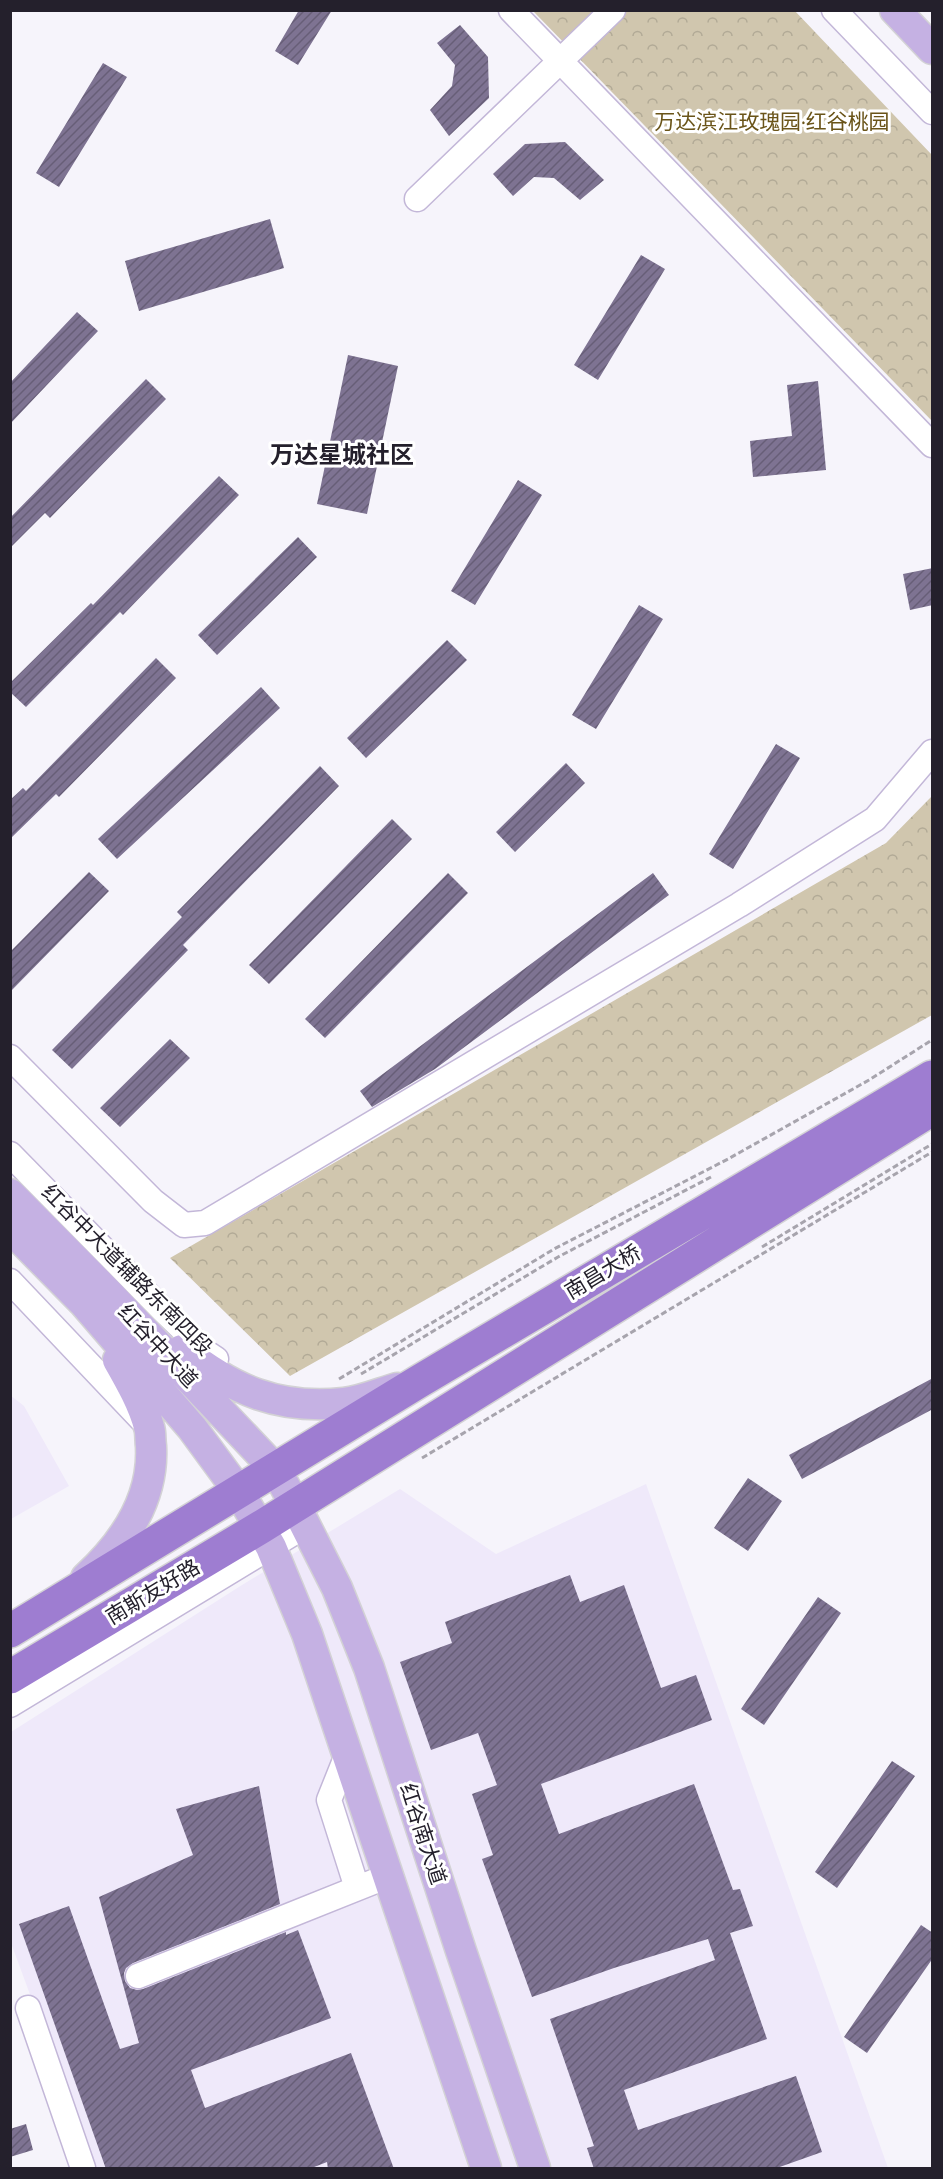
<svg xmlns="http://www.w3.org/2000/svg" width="943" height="2179" font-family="Barlow,'Noto Sans SC',sans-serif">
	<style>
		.built { fill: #efe9fa }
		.park { fill: url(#park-crowns) }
		.building { fill: url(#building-hatch) }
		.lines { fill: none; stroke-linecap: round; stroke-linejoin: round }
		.minor-casing { stroke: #c3b7d8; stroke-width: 27 }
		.major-casing { stroke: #d3d2d5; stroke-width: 33 }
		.highway-casing { stroke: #d3d2d5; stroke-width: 36 }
		.path { stroke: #a7a4ad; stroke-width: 3; stroke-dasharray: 6 3; stroke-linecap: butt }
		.minor { stroke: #fff; stroke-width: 24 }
		.major { stroke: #c5b1e3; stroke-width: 30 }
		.highway { stroke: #9e7dd1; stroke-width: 33 }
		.labels { text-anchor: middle; stroke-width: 6; stroke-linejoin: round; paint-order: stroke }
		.park-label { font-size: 21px; fill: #6a5419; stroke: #fff }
		.street-label { font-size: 21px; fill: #24202c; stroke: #fff }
		.quarter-label { font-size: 24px; font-weight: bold; fill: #24202c; stroke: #fff }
	</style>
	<defs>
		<pattern id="park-crowns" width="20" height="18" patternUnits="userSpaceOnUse" patternTransform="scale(1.5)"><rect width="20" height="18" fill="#d0c6ae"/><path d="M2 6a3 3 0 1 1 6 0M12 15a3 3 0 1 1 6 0" fill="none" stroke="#b2aa96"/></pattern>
		<pattern id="building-hatch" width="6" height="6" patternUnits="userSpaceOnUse" patternTransform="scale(1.5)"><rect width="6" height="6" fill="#7e7392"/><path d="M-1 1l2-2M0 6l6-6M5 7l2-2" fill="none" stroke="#675e77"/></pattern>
	</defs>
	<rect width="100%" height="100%" fill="#f6f4fb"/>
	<path class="built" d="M10,1395l14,11 45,80 -58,33z
		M646,1484l242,684h-794l-83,-225v-211l231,-147 158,-96 96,65z"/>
	<path class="park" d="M533,11h262l137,144v266z
		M932,796v219l-642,361 -120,-118 716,-415z"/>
	<path class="building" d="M299,10h33l-34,55 -23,-14z
		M460,25l28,32 1,41 -40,38 -19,-26 22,-24 3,-21 -18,-22z
		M103,63l24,14 -68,110 -23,-14z
		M565,142l39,38 -24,20 -26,-22 -20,-1 -21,19 -20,-22 32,-30z
		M270,219l14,49 -145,43 -14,-50z
		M641,255l24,14 -67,111 -24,-15z
		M77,312l21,19 -88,93v-41z
		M348,355l50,11 -31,148 -50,-10z
		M146,379l20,20 -116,119 -5,-5 -35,35v-30z
		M818,381l8,89 -73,7 -3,-36 42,-5 -5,-51z
		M219,476l20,19 -116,120 -3,-3 -94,95 -16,-15v-9l81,-80 2,2z
		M518,480l24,15 -67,110 -24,-14z
		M298,537l19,20 -100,98 -19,-20z
		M933,568v37l-23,5 -7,-36z
		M639,605l24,14 -67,110 -24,-14z
		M447,640l20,20 -101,98 -19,-20z
		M156,658l20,20 -117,119 -3,-3 -46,45v-39l13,-12 3,3z
		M261,687l19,21 -163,151 -19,-20z
		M776,744l24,14 -67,111 -24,-15z
		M566,763l19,20 -70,69 -19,-20z
		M320,766l19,20 -156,159 5,5 -116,119 -20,-19 130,-133 -5,-5z
		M392,819l20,20 -143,145 -20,-19z
		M89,872l20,19 -99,101v-40z
		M448,873l20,20 -143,145 -20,-19z
		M653,873l16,22 -234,174 -63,38 -12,-16z
		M170,1039l20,19 -70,69 -20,-19z
		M933,1378v31l-131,70 -13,-24z
		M748,1478l34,23 -34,50 -34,-23z
		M570,1575l10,27 44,-17 37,103 35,-13 16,45 -171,64 18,50 135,-50 39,106 7,-1 13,37 -23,7 37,106 -143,51 14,40 158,-54 26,76 -48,17h-180l-7,-21 7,-2 -44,-127 165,-59 -7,-21 -94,29 -82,29 -50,-138 11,-4 -21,-61 25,-9 -19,-52 -47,17 -31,-88 52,-19 -7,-21z
		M818,1597l23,16 -77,112 -23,-16z
		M892,1761l23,15 -78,112 -22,-16z
		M259,1786l21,118 -147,59 -7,5 -2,5 1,8 5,7 7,2 6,-1 143,-57v3l12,-5 33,88 -140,52 14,38 146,-55 43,116h-66l-1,-7 -18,7h-203l-87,-245 50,-18 51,143 19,-6 -40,-146 94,-42 -17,-46z
		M921,1925l12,8v25l-66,95 -23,-16z
		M26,2124l7,26 -23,7v-28z"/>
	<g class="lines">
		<g class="minor-casing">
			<path id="minor" d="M511,10l421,435
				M834,10l98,102
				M417,199l196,-189
				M10,1057l143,144 31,24 21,-2 534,-318 136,-86 57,-67
				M10,1154l153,156 44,43 9,6
				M10,1281l131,138
				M10,1705l295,-179
				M347,1755l-18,45 28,88
				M138,1976l250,-100
				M28,2008l55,160"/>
		</g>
		<g class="major-casing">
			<path id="major" d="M895,10l37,39
				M10,1194l100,101 166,175 19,35 42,83 32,80 92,283 74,217
				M10,1228l74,75 108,125 47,64 32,55 36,87 179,534
				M182,1350c51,40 96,60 162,53 18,-2 36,-10 53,-15
				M86,1578c38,-35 68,-79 65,-132 -1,-6 0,-13 -2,-19 -6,-23 -19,-46 -31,-67"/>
		</g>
		<g class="highway-casing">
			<path id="highway" d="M10,1631l408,-249 514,-305
				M10,1677l251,-150 671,-418"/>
		</g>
		<path class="path" d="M762,1247l170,-103
			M361,1374l197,-117 153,-80
			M339,1379l215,-130 174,-90 141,-79 63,-40
			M422,1458l510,-306"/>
		<use href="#minor" class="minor"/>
		<use href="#major" class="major"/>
		<use href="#highway" class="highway"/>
	</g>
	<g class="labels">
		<g class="park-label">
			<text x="772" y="129">万达滨江玫瑰园·红谷桃园</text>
		</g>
		<g class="street-label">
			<text transform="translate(127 1270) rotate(45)" y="7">红谷中大道辅路东南四段</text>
			<text transform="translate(603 1272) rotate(-31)" y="7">南昌大桥</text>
			<text transform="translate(158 1346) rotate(47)" y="7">红谷中大道</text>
			<text transform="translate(153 1592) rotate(-31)" y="7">南斯友好路</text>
			<text transform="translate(423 1834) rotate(72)" y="7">红谷南大道</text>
		</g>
		<g class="quarter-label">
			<text x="342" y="463">万达星城社区</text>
		</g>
	</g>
	<rect width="943" height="2179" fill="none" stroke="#24202c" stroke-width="24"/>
</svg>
